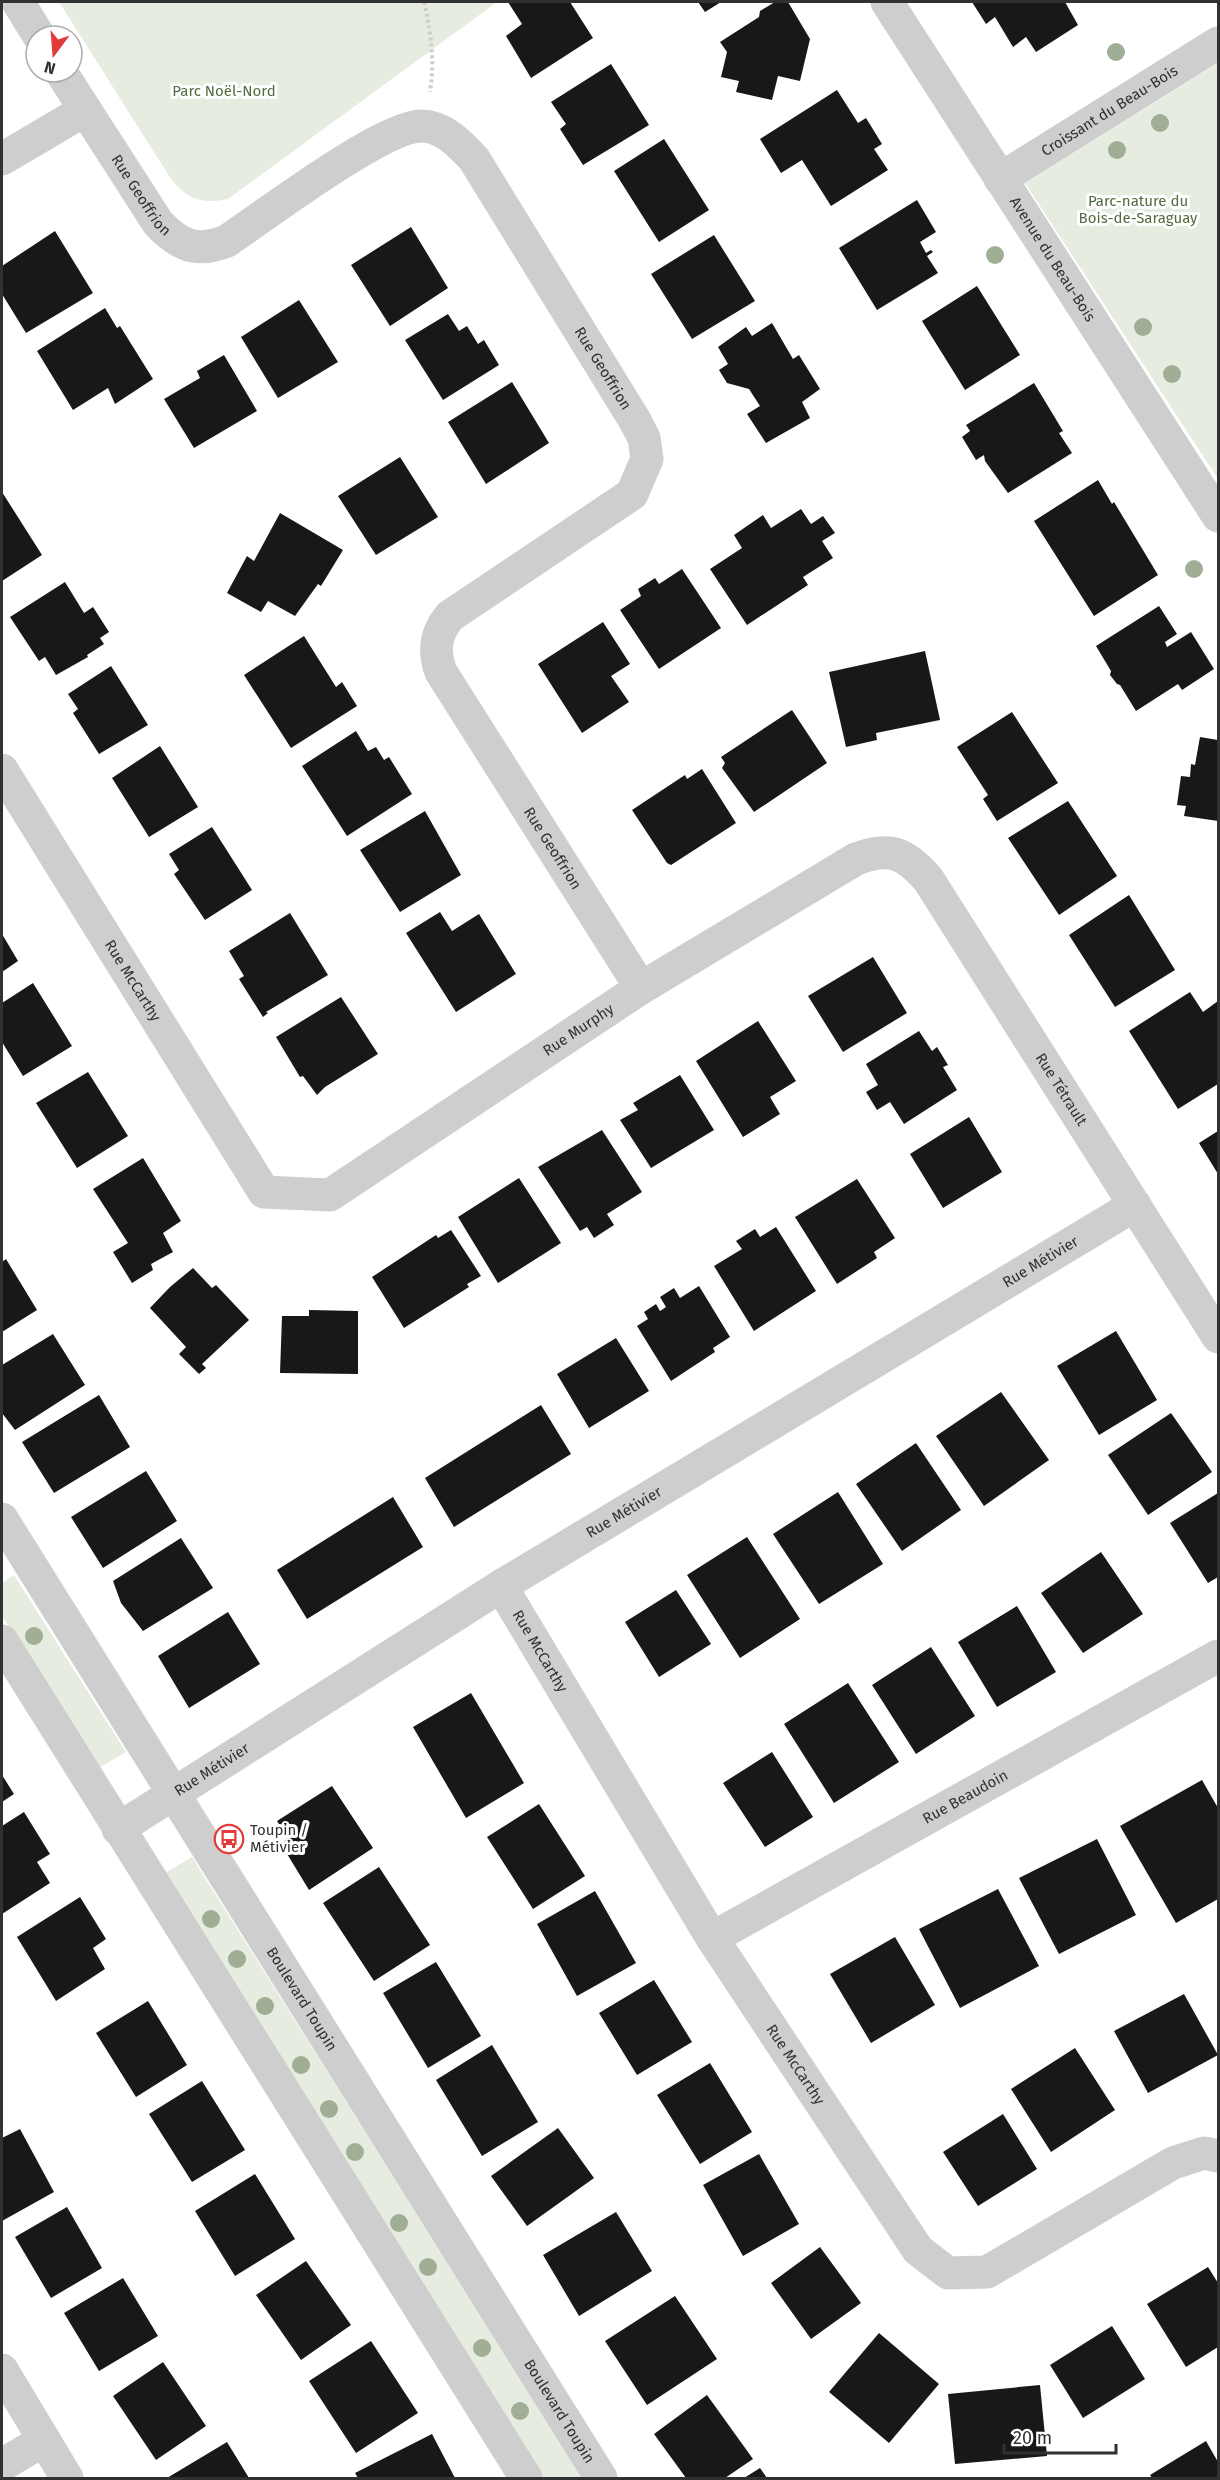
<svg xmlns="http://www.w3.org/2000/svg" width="1220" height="2480" font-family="'Fira Sans',sans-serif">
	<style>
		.green { fill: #e6ede0 }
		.building { fill: #181818 }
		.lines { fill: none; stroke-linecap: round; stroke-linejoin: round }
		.path { stroke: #cecece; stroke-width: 4; stroke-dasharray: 3 3; stroke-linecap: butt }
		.minor { stroke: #cecece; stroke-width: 33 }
		.tree { fill: #9fae95 }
		.labels { text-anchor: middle; stroke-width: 6; stroke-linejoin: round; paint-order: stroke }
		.park-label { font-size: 15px; fill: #516c3f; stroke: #fff }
		.street-label { font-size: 15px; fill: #313131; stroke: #fff }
		.poi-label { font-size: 15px; fill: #313131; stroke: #fff; text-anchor: start }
	</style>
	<rect width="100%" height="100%" fill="#fff"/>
	<path class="green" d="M59,2h438l-269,197c-25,5 -41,1 -57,-20z
		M1218,63v416l-193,-296z
		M14,1575l112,177 -29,17 -95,-153v-33z
		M192,1857l391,621h-41l-379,-604z"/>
	<path class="building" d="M508,2h62l23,36 -62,40 -25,-42 16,-12z
		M698,2h23l-16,10z
		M775,2h13l22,37 -10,42 -22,-5 -6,24 -36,-8 3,-11 -18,-4 6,-25 -7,-10 39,-25 1,-6z
		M972,2h93l13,23 -42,27 -10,-15 -13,10 -18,-30 -9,7z
		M611,64l38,61 -66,40 -23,-36 6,-5 -15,-22z
		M837,90l21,33 8,-5 16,26 -8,5 14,21 -57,36 -29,-46 -21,13 -21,-34z
		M664,139l45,71 -50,32 -45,-71z
		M917,200l19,32 -16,10 6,11 5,-3 2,2 -6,4 11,17 -61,37 -38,-62z
		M411,227l37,61 -58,38 -39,-61z
		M55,231l38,62 -67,40 -24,-39v-28z
		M714,235l41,66 -63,38 -41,-65z
		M977,286l43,69 -55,35 -43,-69z
		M299,300l39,62 -60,36 -37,-61z
		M105,308l12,20 3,-2 33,53 -38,25 -7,-16 -35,22 -36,-59z
		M448,314l11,17 8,-5 11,18 6,-4 15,25 -56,35 -38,-60z
		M772,323l21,36 6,-4 21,34 -18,13 8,16 -44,25 -19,-29 13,-8 -11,-17 -22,-6 -8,-13 9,-6 -10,-17 28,-20 6,9z
		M224,355l33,56 -63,37 -30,-49 36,-21 -3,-7z
		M512,382l37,61 -63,41 -38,-62z
		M1034,383l29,48 -4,2 13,20 -64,40 -23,-32 -1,-6 -8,5 -14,-23 8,-6 -4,-6z
		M400,457l38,60 -62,38 -38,-59z
		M1098,480l14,24 2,-2 44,73 -64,41 -60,-95z
		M2,492l40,63 -40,26z
		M801,509l10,15 12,-8 12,17 -13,8 11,17 -30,19 5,8 -61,40 -37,-56 32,-21 -8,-13 29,-20 8,13z
		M280,513l63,37 -22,36 -3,-2 -23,32 -27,-15 -7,11 -34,-19 20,-37 7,5z
		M682,569l39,59 -62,41 -39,-59 21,-14 -3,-7 17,-11 4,6z
		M65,582l19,31 9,-6 16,25 -9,6 4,6 -17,11 1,2 -32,18 -11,-18 -6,4 -29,-44z
		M1159,606l18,28 -12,8 2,5 24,-15 23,37 -32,21 -4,-6 -42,27 -16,-26 -3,-1 -7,-9 1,-4 -15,-25z
		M603,622l27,42 -19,12 18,26 -47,31 -44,-69z
		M304,636l32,51 6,-5 15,24 -66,42 -47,-73z
		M925,651l15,69 -64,13 1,7 -31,7 -17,-75z
		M111,666l37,59 -49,29 -26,-41 5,-4 -10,-15z
		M792,710l35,53 -73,49 -32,-44 3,-5 -4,-6z
		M1012,712l46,71 -61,38 -14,-22 5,-4 -31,-48z
		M356,731l12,20 8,-4 8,13 5,-3 23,37 -65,42 -45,-70z
		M1200,737l18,3v81l-34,-5 2,-10 -9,-1 4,-29 9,1 1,-13 4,1z
		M160,746l38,61 -49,30 -37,-59z
		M702,769l34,54 -65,42 -4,-2 -35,-53 53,-35 2,4z
		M1068,801l49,75 -58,39 -51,-77z
		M425,811l36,64 -61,37 -40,-62z
		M212,827l40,63 -47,30 -31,-46 5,-4 -10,-16z
		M1129,895l46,75 -60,37 -46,-72z
		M440,912l12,19 27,-17 37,60 -60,38 -50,-79z
		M290,913l38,62 -62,37 2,1 -5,4 -24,-38 5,-3 -15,-25z
		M2,934l16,27 -16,11z
		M873,957l34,56 -64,39 -35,-56z
		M33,983l39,63 -49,30 -21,-34v-39z
		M1190,992l13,20 15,-11v83l-40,25 -49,-78z
		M341,997l37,57 -53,33 -8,8 -14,-19 -3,1 -24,-40z
		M758,1021l38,60 -26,16 10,17 -37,23 -47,-76z
		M919,1031l13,20 5,-4 11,18 -5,2 14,23 -53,34 -14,-22 -13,8 -11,-18 12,-7 -12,-21z
		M88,1072l40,64 -51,32 -41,-65z
		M680,1075l34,55 -63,38 -31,-48 18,-10 -5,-7z
		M969,1117l33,55 -59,36 -33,-54z
		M602,1130l40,62 -35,22 7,11 -20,13 -7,-11 -7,4 -42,-64z
		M1218,1131v43l-19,-31z
		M143,1158l38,63 -18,12 10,19 -22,12 2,6 -21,13 -19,-31 15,-9 -35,-54z
		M519,1178l42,65 -63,40 -40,-66z
		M857,1179l38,59 -21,14 3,6 -40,26 -42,-67z
		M776,1227l40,64 -62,40 -40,-65 28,-17 -6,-8 19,-12 5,8z
		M451,1230l30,46 -14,8 2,3 -65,41 -32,-51 64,-42 2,3z
		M6,1259l31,51 -35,22v-70z
		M193,1268l19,20 4,-3 33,35 -47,44 4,4 -7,6 -20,-20 7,-7 -36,-39 20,-21z
		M699,1286l31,51 -17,11 2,4 -44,29 -34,-55 11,-7 -4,-7 12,-8 4,7 6,-4 -6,-10 14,-9 6,10z
		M309,1310l49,1v63l-78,-1 2,-57h27z
		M1116,1331l41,69 -58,35 -42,-69z
		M53,1334l32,51 -70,45 -13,-17v-48z
		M616,1338l33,53 -60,37 -32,-54z
		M1001,1392l48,68 -65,46 -48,-70z
		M99,1395l31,52 -76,46 -32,-51z
		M541,1405l30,49 -117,73 -29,-49z
		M1171,1413l41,59 -64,43 -40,-60z
		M916,1443l45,67 -59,41 -46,-67z
		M146,1471l31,50 -74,47 -32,-51z
		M838,1492l45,72 -64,40 -46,-70z
		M1218,1493v84l-10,6 -38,-60z
		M393,1497l30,50 -116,72 -30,-49z
		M747,1537l53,82 -60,39 -53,-83z
		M181,1538l32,50 -70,43 -22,-28 -8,-22z
		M1101,1552l42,62 -60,39 -42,-60z
		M676,1590l35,54 -52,33 -34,-55z
		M1017,1606l39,66 -59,35 -39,-65z
		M228,1612l32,52 -71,44 -31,-52z
		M931,1647l44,69 -59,38 -44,-69z
		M848,1683l51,79 -65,41 -50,-79z
		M471,1693l53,90 -58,35 -53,-91z
		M772,1752l41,65 -48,30 -42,-64z
		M2,1775l12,19 -12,8z
		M1202,1780l16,28v91l-42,24 -56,-97z
		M332,1786l41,62 -64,42 -28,-46 7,-6 -11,-17z
		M539,1804l46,72 -52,33 -46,-72z
		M24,1812l26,42 -13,8 13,21 -48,31v-88z
		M1097,1839l39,76 -77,39 -40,-76z
		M379,1867l51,78 -56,36 -51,-78z
		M998,1889l41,77 -79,42 -41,-79z
		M595,1891l41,72 -59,33 -40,-72z
		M80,1897l26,42 -13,9 12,21 -49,32 -39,-64z
		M895,1937l40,68 -64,38 -41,-69z
		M436,1962l45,74 -53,32 -45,-75z
		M654,1980l38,62 -55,33 -38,-62z
		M1184,1994l34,61 -70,38 -34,-62z
		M148,2001l39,64 -51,32 -40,-64z
		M492,2045l46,77 -56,34 -46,-76z
		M1075,2048l40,62 -64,42 -40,-63z
		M710,2063l42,69 -52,32 -43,-69z
		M202,2081l43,69 -53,32 -43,-68z
		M1003,2114l34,55 -59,37 -35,-54z
		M558,2128l36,50 -67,48 -36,-50z
		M20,2129l34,63 -52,29v-83z
		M759,2154l40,70 -56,32 -40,-71z
		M255,2174l40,65 -60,37 -40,-65z
		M67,2207l35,61 -51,30 -36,-61z
		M616,2212l36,59 -73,45 -36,-61z
		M820,2247l41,56 -50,36 -40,-56z
		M306,2261l45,64 -50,35 -45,-65z
		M1208,2267l10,16v64l-32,20 -39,-63z
		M123,2278l35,58 -59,35 -35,-58z
		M675,2296l42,63 -70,46 -42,-64z
		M1112,2326l33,53 -62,39 -33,-53z
		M879,2333l60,51 -50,59 -60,-51z
		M371,2341l47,72 -62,40 -47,-72z
		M163,2362l43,64 -50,34 -43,-64z
		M1040,2385l7,71 -92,8 -7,-70z
		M707,2395l46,64 -28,19h-39l-32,-44z
		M432,2434l23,44h-97l-3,-5z
		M1206,2441l12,21v16h-66l-2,-3z
		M227,2442l22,36h-82z
		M760,2468l7,10h-23z"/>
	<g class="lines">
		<path class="path" d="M424,2c7,30 11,60 6,90"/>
		<g class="minor">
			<path d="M18,2l21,34"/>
			<path id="s1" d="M887,2l331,514"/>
			<path id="s2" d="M61,72l97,151c22,23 38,30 69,18 37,-25 157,-116 195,-115 21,0 39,19 52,33l160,260 10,19 3,21 -15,35 -182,122c-15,18 -17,35 -9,56l200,316"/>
			<path d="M2,159l83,-49"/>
			<path id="s3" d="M1000,179l218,-136"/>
			<path id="s4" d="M2,770l262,422 66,3 311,-207 215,-129c34,-13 49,-6 72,20l290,458"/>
			<path id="s5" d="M2,1519l599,959"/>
			<path id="s6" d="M501,1586l211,352 206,312 30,23 39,-1 186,-109 31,-10 14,3"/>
			<path d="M2,1641l524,837"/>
			<path id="s7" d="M118,1829l383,-243 634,-381"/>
			<path id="s8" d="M712,1938l506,-282"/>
			<path d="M2,2370l65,108"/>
			<path d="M2,2465l42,-25"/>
		</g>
	</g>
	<g class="tree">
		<circle cx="1116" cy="52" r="9"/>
		<circle cx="1160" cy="123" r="9"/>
		<circle cx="1117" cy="150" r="9"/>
		<circle cx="995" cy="255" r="9"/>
		<circle cx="1143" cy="327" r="9"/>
		<circle cx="1172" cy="374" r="9"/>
		<circle cx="1194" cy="569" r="9"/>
		<circle cx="34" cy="1636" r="9"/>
		<circle cx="211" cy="1919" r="9"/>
		<circle cx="237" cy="1959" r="9"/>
		<circle cx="265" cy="2006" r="9"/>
		<circle cx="301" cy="2065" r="9"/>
		<circle cx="329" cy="2109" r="9"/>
		<circle cx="355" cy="2152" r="9"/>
		<circle cx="399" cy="2223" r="9"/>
		<circle cx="428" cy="2267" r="9"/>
		<circle cx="482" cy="2348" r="9"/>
		<circle cx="520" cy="2411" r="9"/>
	</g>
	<defs>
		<g id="bus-ring" transform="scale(1.5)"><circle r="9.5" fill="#fff" stroke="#e13b3a" stroke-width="1.5"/><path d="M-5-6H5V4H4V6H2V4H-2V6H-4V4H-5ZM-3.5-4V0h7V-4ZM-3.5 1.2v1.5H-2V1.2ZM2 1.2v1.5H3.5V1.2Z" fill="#e13b3a"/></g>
	</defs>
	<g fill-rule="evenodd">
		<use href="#bus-ring" x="229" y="1839"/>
	</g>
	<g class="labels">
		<g class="park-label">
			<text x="224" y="96">Parc Noël-Nord</text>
			<text x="1138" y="206">Parc-nature du<tspan x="1138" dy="17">Bois-de-Saraguay</tspan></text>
		</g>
		<g class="street-label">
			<text dy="5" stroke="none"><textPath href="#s3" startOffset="129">Croissant du Beau-Bois</textPath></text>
			<text dy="5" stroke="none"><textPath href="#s2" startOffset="147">Rue Geoffrion</textPath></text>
			<text dy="5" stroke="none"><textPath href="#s1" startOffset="306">Avenue du Beau-Bois</textPath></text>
			<text dy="5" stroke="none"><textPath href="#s2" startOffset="794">Rue Geoffrion</textPath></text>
			<text dy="5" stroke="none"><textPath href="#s2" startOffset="1422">Rue Geoffrion</textPath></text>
			<text dy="5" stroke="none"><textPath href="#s4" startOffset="248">Rue McCarthy</textPath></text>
			<text dy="5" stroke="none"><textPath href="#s4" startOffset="861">Rue Murphy</textPath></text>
			<text dy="5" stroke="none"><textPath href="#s4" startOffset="1518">Rue Tétrault</textPath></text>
			<text dy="5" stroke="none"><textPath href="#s7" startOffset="1083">Rue Métivier</textPath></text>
			<text dy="5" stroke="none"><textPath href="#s7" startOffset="597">Rue Métivier</textPath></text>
			<text dy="5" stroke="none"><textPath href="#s6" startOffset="76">Rue McCarthy</textPath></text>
			<text dy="5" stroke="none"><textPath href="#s7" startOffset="111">Rue Métivier</textPath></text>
			<text dy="5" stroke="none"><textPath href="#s8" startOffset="290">Rue Beaudoin</textPath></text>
			<text dy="5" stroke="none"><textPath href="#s5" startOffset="566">Boulevard Toupin</textPath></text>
			<text dy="5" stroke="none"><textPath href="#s6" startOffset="562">Rue McCarthy</textPath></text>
			<text dy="5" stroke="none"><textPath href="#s5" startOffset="1052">Boulevard Toupin</textPath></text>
		</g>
		<g class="poi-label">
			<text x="250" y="1835">Toupin /<tspan x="250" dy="17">Métivier</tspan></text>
		</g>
	</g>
	<rect width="1220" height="2480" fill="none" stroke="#313131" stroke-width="6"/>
	<g transform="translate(54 54) rotate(196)"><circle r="28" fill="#ffffff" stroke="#adadad" stroke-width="1.5"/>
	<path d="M0-4.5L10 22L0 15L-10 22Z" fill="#e13b3a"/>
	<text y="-9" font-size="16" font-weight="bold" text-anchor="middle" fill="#313131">N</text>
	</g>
	<path d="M1004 2444v9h112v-9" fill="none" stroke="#313131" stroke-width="3"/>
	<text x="1013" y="2444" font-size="18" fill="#313131" stroke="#ffffff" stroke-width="4.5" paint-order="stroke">20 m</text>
</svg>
